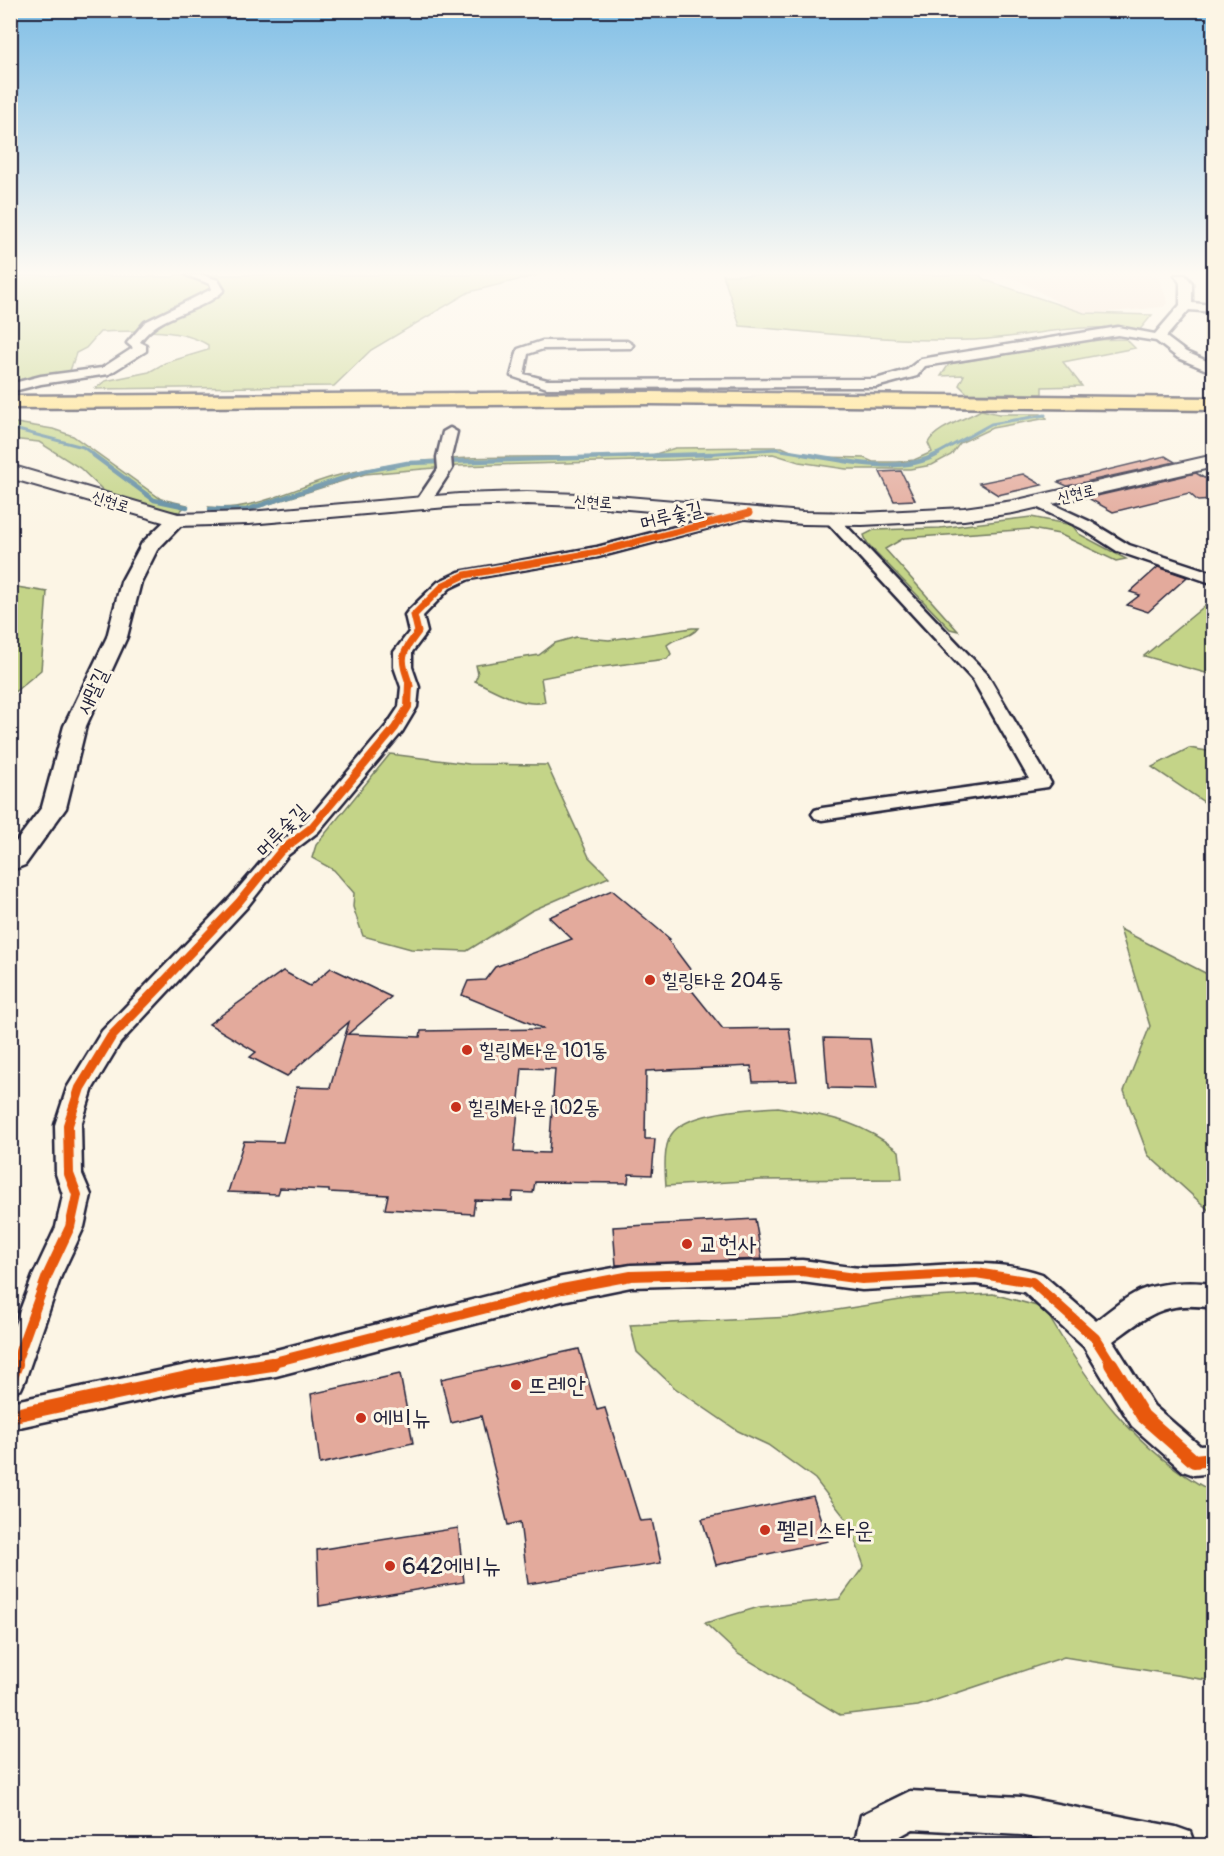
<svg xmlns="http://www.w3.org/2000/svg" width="1224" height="1856" font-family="Pangolin,'Poor Story',sans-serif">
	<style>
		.built { fill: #f4decf }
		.green { fill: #c4d488; stroke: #737b62; stroke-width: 1.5 }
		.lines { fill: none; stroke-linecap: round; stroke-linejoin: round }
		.stream-far1 { stroke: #5c89a0; stroke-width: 3 }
		.stream { stroke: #5c89a0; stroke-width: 4.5 }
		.building { fill: #e3aa9c; stroke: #22223b; stroke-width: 1.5; fill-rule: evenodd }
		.minor-casing { stroke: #22223b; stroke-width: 5 }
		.tertiary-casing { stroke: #22223b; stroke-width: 5 }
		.secondary-casing { stroke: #22223b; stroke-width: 4 }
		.primary-casing { stroke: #22223b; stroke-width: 5 }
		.minor { fill: #fcf5e5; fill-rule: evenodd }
		.tertiary { fill: #fcf5e5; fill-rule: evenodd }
		.secondary { fill: #fcf5e5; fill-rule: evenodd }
		.primary { fill: #ffdf80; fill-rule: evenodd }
		.cycleway-far3-casing { stroke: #fcf5e5; stroke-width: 10 }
		.cycleway-far2-casing { stroke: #fcf5e5; stroke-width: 12 }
		.cycleway-far1-casing { stroke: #fcf5e5; stroke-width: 14 }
		.cycleway-casing { stroke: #fcf5e5; stroke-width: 17 }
		.cycleway-far3 { stroke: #e8590c; stroke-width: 7 }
		.cycleway-far2 { stroke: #e8590c; stroke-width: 8 }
		.cycleway-far1 { stroke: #e8590c; stroke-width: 10 }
		.cycleway { stroke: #e8590c; stroke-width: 14 }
		.poi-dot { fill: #c8321e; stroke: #fcf5e5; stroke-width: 2 }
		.labels { text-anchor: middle; stroke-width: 6; stroke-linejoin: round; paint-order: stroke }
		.far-street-label { font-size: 16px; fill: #22223b; stroke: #fcf5e5 }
		.street-label { font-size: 20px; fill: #22223b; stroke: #fcf5e5 }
		.poi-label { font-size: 20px; fill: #22223b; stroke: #fcf5e5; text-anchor: start }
		.near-poi-label { font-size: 24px; fill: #22223b; stroke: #fcf5e5; text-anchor: start }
	</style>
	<rect width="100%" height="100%" fill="#fcf5e5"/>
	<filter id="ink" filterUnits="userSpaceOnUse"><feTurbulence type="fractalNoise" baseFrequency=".0167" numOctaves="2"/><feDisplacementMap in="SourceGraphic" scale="12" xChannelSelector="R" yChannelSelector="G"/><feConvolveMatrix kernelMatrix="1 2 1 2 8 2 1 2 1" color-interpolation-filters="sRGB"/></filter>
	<g filter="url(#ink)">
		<path class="built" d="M1000,275h158l10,28 -5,4 -82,8 -65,-36z"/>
		<path class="green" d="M10,275l163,2 3,-2h362l-69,17 -98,58 -37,36 -239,3 10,-8 44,-9 16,-9 43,-13v-5c-29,-18 -75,-14 -108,-13l-14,16 -10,5 -6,18 -59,13z
			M723,275h256l6,5 99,33 68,2 -14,17c-58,-13 -111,7 -169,8 -76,2 -153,-8 -229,-14z
			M1126,339l9,9 -72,14 19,24 -40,1v7l-75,-1 -8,-8 5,-10 -23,1 8,-12 142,-24z
			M981,410l18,4h42l6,4 -55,10 -32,15 -9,12 -19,10 -22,4h-64l-47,-7 -26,-8 -99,6 -216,6 -93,8 -115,36 -36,3 -5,-6c44,5 82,-18 123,-30 17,-5 36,-8 53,-11 87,-14 176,-7 264,-10l26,-8 85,-1h22l11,5 32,5 39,1 9,4h24l17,-2 18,-8 -4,-9c7,-15 38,-24 53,-33z
			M10,422l43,7 20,7 88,63 26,6 -8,7 -18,-2 -55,-17 -26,-25 -41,-26 -28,-3z
			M1031,517l41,8 7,9 47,25 -10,2 -57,-27 -28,-5 -127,9 -19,11 73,82 -8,-2 -83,-86 -3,-8 10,-5 66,-2z
			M11,586l36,6 -6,78 -30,25z
			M1213,599v76l-69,-19z
			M692,628h6c-8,11 -22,8 -31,17l4,9 -4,5 -74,9 -52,10 4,24c-22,6 -50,-12 -70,-21l3,-7 -2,-9 63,-10 16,-12 21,-6 33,3z
			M1189,748l24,4v56l-61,-41z
			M390,754l79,10 78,1 42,92 20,20 -78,34 -64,40 -56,-2 -48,-13 -10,-29 1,-14 -20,-23 -22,-12 4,-13z
			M1120,929l93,48v237l-65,-59 -24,-64 26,-65z
			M778,1107c52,10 78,12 121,44l3,28 -142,1 -94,6c-1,-14 -3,-38 5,-51 14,-24 81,-26 107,-28z
			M993,1294l51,14c43,75 91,143 169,184v189l-149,-24 -146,49 -78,9 -102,-61 -33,-31 54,-16 81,-8 24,-33 -15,-43 -34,-44 -47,-34 -30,-14 -63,-43 -38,-36 -7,-27 163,-8 120,-19z"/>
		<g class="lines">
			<path class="stream-far1" d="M10,428l73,19 11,8
				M690,455l85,-6 37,6
				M935,455l56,-31 54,-9"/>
			<path class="stream" d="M92,454l62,46 33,7
				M803,454c42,6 95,22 135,0
				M210,509l36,1 119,-39 42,-8 304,-9"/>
		</g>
		<path class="building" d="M1165,456l10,6 -108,24 -9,-4z
			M901,471l14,29 -21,1 -14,-29z
			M1196,473l8,5 10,-1v23l-16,1 -9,-8 -76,19 -25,-14z
			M1023,474l19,11 -44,10 -19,-12z
			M1158,567l29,10 -39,35 -21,-7 13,-10 -10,-3z
			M612,890l58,49 -2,1 33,44 -11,4 33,41 66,-1 8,53 -44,1 -2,-16 -105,5 -1,68h10l-3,36 -23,-1 -1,9 -93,-1 -2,11 -20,-1 -1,9 -37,-1 -2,14 -88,-5 3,-14 -59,-3v-2l-49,-2 -2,6 -50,-2 16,-51 39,1 14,-55 33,1 19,-66 -62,54 -37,-19 6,-5 -47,-28 74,-53 27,15 21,-18 60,29 -43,37 72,3 1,-6 123,-2 -82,-34 6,-14 17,-1 10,-13 77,-28 -23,-22zM522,1068l33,1 -6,84 -35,-1z
			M824,1038l46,1 7,50 -49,-1z
			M755,1219l7,40 -146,6 -3,-38z
			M579,1349l18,61 8,-2 35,113 12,-1 9,43 -133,21 -8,-62 -12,3 -27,-109 -30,7 -10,-44z
			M400,1374l13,69 -93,21 -9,-70z
			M813,1496l15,45 -112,24 -14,-46z
			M458,1528l6,54 -145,24 -2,-56z"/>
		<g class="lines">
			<g class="minor-casing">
				<path id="minor" d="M186,275h16l16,5 6,10c-24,24 -64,22 -84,52l6,3v6l-37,23 -68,10 -31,8v-8l31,-8 61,-8 31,-20 -6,-5 18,-21 67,-33 -2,-5z
					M1175,275h10l7,8v20l22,2v7l-25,-2 -23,27 20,15 28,12v9l-36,-15 -22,-17 -38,-6 -193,31 -8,10 -41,11 -329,1 -36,-12 7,-27 24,-8h85l6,4 -2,3 -88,1 -15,5 -4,20 23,6 329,-1 31,-9 14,-11 197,-32 37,7 25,-29v-22z
					M450,428l7,4 -6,25 1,12 -24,37h-10l-3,-3 23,-34 -1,-12 6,-25z
					M1037,497l54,25 38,23 85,28v11l-97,-33 -36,-23 -49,-23 -3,-3 3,-3z
					M749,508l5,2 3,3 -3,3 -156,41 -129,22 -19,9 -27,28 4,16 -15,20v15l7,20 -2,20 -15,25 -84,100 -30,23 -41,52 -127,136 -27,45 -12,37 1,49 9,21 -7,32 -23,49 -36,104 -4,9 -11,4v-56l23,-61 23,-49 7,-32 -7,-21 -1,-49 12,-37 35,-57 129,-134 43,-50 30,-23 83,-99 12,-18 2,-20 -7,-20v-15l15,-20 -4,-17 3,-4 30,-29 21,-10 138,-25z
					M831,513l5,2 151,159 64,109 -3,4 -226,33 -7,-2 -3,-4 3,-4 7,-2 207,-29 -56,-99 -147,-159 -3,-3 3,-3z
					M802,1260c20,2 40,7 60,8 61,2 120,-14 180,6l54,47c13,-10 28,-23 43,-30 21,-9 52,-10 75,-7v24c-49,-8 -64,6 -101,33l41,65 46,40 14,-1v28l-20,2 -11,-4 -51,-45 -48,-79 -60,-55 -48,-8 -114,6 -60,-8 -171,5 -69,14 -286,75 -80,13 -186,40v-27l186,-39 80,-13 286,-73 69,-12z
					M910,1791l111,6 155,30 14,5 5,14h-120l-54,-11 -108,-6 -20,11 -1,6h-38l7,-31z"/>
			</g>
			<g class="tertiary-casing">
				<path id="tertiary" d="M1214,363v10l-6,-2 -3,-3 3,-3z
					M177,514l9,6 -29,30 -16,32 -14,55 -41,89 -20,82 -41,57 -15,6v-21l32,-43 22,-81 43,-89 14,-55 21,-39 28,-27z"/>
			</g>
			<g class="secondary-casing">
				<path id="secondary" d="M1214,455v12l-201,46 -49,7 -102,5 -59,-1 -199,-17 -77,-3 -68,2 -210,18 -72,2 -167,-48v-13l168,49 71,-2 210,-18 68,-2 77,3 199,17 59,1 102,-5 49,-7z"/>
			</g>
			<g class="primary-casing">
				<path id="primary" d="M650,392l564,6v12l-564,-6 -640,4v-12z"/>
			</g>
			<use href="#minor" class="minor"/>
			<use href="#tertiary" class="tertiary"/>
			<use href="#secondary" class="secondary"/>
			<use href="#primary" class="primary"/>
			<g class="cycleway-far3-casing">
				<path id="cycleway-far3" d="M410,686c-10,-29 -10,-30 8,-54l-4,-17 30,-30 21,-10 133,-23 151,-39"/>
			</g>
			<g class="cycleway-far2-casing">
				<path id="cycleway-far2" d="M162,983l77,-81 42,-51 30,-23 84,-100 13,-21 1,-23"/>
			</g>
			<g class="cycleway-far1-casing">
				<path id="cycleway-far1" d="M15,1365l32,-89 23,-49 7,-32 -8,-21 -1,-49 12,-37 31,-51 53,-55
					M262,1365l300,-76 69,-13 171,-5 60,8 114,-6 56,9 63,56 17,27"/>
			</g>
			<g class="cycleway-casing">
				<path id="cycleway" d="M1111,1364l32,52 51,45 20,-2
					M10,1380l6,-16
					M10,1416l186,-40 76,-12"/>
			</g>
			<use href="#cycleway-far3" class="cycleway-far3"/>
			<use href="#cycleway-far2" class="cycleway-far2"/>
			<use href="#cycleway-far1" class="cycleway-far1"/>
			<use href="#cycleway" class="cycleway"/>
		</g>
	</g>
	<linearGradient id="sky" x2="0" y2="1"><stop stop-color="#7fbee6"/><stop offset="0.51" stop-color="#fefaf3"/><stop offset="1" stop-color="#fefaf3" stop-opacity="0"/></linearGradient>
	<rect width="1224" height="535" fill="url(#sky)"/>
	<g class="poi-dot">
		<circle cx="650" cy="980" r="6"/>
		<circle cx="467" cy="1050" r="6"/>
		<circle cx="456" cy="1107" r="6"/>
		<circle cx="687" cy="1244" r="6"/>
		<circle cx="516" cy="1385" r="6"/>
		<circle cx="361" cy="1418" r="6"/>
		<circle cx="765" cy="1530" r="6"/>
		<circle cx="390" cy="1566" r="6"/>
	</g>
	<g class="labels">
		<g class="far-street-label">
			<text transform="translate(1076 493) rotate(-13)" y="6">신현로</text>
			<text transform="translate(111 501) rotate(18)" y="6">신현로</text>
			<text transform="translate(593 501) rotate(3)" y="6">신현로</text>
		</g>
		<g class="street-label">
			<text transform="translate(671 515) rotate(-14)" y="7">머루숯길</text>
			<text transform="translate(92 691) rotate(-65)" y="7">새말길</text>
			<text transform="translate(281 830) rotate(-45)" y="7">머루숯길</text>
		</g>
		<g class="poi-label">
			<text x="662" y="987">힐링타운 204동</text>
			<text x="479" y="1057">힐링M타운 101동</text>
			<text x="468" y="1114">힐링M타운 102동</text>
		</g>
		<g class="near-poi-label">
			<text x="699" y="1252">교헌사</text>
			<text x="528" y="1393">뜨레안</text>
			<text x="373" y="1426">에비뉴</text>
			<text x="777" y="1538">펠리스타운</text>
			<text x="402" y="1574">642에비뉴</text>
		</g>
	</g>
	<rect width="1224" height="1856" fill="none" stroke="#fcf5e5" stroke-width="36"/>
	<rect x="18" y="18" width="1188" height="1820" fill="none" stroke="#22223b" stroke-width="2" filter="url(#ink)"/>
</svg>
